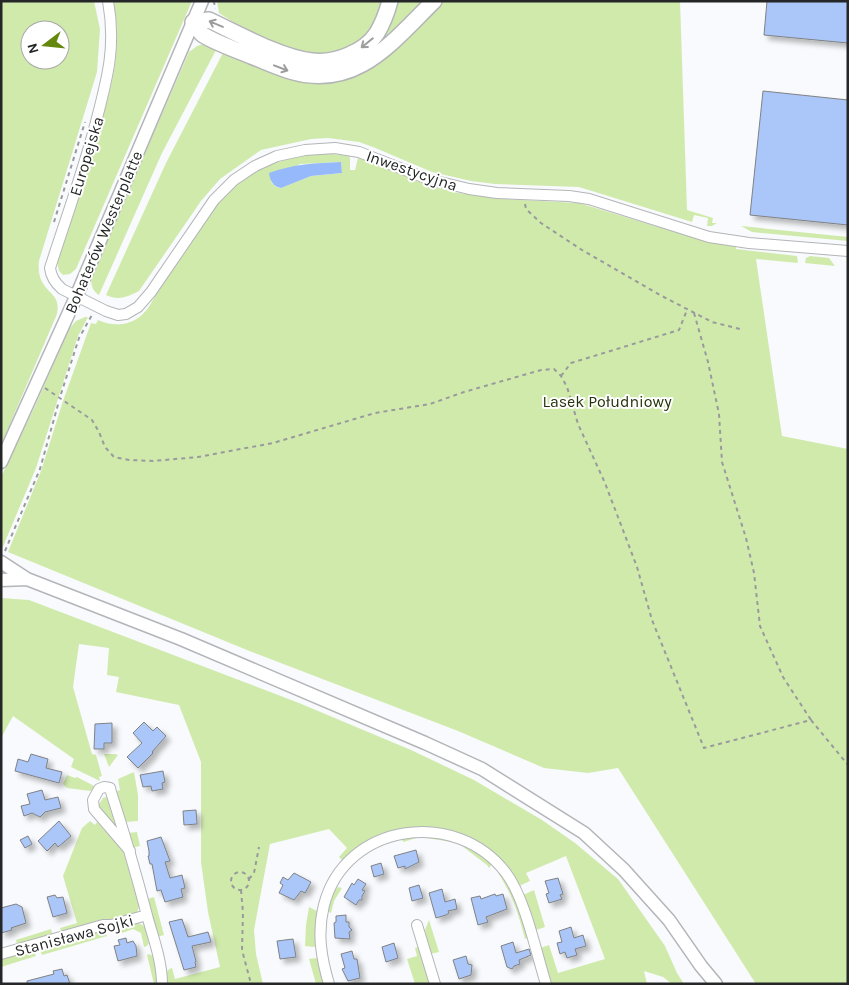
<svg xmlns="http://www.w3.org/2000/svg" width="849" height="985" font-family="Karla,sans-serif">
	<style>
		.green { fill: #d0eaac; fill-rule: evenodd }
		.water { fill: #95b9fb }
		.building { fill: #abc7f9; stroke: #7f8184; filter: url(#shadow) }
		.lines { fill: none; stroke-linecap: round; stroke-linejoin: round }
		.minor-casing { stroke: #b3b5b8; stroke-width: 12 }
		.major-casing { stroke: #b3b5b8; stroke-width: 15 }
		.highway-casing { stroke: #b3b5b8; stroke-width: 18 }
		.path { stroke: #999a9c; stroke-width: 2; stroke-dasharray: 4 4; stroke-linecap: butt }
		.minor { stroke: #fff; stroke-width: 10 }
		.major { stroke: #fff; stroke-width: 12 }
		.highway { stroke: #fff; stroke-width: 15 }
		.oneway { stroke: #9d9d9e }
		.labels { text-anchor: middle; stroke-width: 4; stroke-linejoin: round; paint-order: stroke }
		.street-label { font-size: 16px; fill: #252627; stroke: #fff }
		.park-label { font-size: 16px; fill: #25330c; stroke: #fff }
	</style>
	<defs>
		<filter id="shadow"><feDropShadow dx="4.5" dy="4.5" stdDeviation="2.5" flood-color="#0004"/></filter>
	</defs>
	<rect width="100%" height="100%" fill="#f8fafd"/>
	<path class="green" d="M1,1h93l6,28 -3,43 -58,189c-1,9 0,17 5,24 8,11 16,12 13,29l-56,131zM30,30h30v30h-30z
		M113,1h79l-116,268 -6,5 -7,1 -4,-4 -2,-9c11,-36 22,-71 33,-107 17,-53 35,-97 23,-154z
		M217,1h166l-7,20 -8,12 -12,11 -13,6 -17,5h-19l-73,-27 2,-4 -17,-11z
		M394,1h33c-38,37 -69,80 -128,68 -24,-5 -48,-18 -71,-28l3,-5c45,19 94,48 138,12 14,-11 24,-29 25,-47z
		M443,1h237l7,209 26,8 -1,5h5l-5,3h-5l1,-8 -14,-3 -2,7 -113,-35 -84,-3 -24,-3 -39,-9 -59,-25 -14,-5 -31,-4 -17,1 -50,11 -41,29 -19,22 -62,90c-12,6 -21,10 -33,4l60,-132 59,-114 107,33c12,-3 23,-5 33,-11 27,-16 55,-48 78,-70z
		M206,43l11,4 -2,5 -53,101 -63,142c-7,-4 -9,-12 -7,-20l97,-223 8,-6z
		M326,153l23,3 1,2v12h5l3,-12h2l67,27 31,8 46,6 75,4 112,34 45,10v2l61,7 1,7 -42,-4 26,177 66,13v535h-92l-138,-216 -30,5 -44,-5 -86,-37 -211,-81 -239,-98 33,-81 22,-70 28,-78 5,1 2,-4c12,6 29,6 40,-2 12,-8 16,-22 24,-34 19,-29 45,-72 70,-95 26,-25 60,-33 94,-36zM341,162l1,11 -31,3 -30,12 -5,-1 -5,-5 29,-18z
		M741,226l107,11v4l-96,-9z
		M810,256l19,2 6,8 -30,-3 1,-5z
		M85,317h3l-10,19 -42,132 -34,81 -1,-72 34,-71 34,-77 7,-8z
		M1,598l28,2 270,103 112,47 63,30 68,40 33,23 43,36 47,67 12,27 7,11h-12l-9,-7 -19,-6 3,13h-97l-10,-36 9,-3 9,28 47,-14 -39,-103 -40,17 4,8 -11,5c-4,-7 -8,-17 -14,-23 -28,-31 -77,-45 -116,-30 -17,7 -31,18 -45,29l-5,-5 8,-9 -18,-19 -59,15 -16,86 2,24 7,30h-96c0,-7 -3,-14 5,-16l3,11 45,-12 -12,-55 -7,-50v-100l-22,-57 -63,-13 3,-15 -12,-2 2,-27 -30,-4 -6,43 19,67 4,1 6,21 -3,1 1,4 -29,-14 3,-8 -61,-43 -12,22z
		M104,754h11l3,1 -9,12z
		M134,772l4,23v26l-13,1 -11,-30 6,-2 -2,-11z
		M67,775l8,3 2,-1 19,10 -5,4 -24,-3 -4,-4z
		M106,797l2,1 14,36 -19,-18 -5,-10 5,-8z
		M90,821l5,4 2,-3 26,29 17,54 -3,7 -5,2 -70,20 -2,-6 17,-5 -14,-47 19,-48z
		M137,832l3,14 -9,2 -3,-15z
		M424,834l40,9 28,21 -3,4 -2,-3 -29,-22 -38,-6 -17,5 -2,-5z
		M501,871l10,15 18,51 -4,2c-6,-24 -13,-45 -27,-66z
		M338,887l4,1 -8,13 -3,12 -4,-2 5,-18z
		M534,890l11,37 -9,3 -13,-35z
		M154,897l10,38 -7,2 -10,-38z
		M309,907l10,5 -3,33 -2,2 -9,-1 1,-21z
		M429,920l10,32 -9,2 -5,-24z
		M135,923c12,0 12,10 14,20l-2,3 -3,1 -3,-14 -8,-4 -11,4 -2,-5z
		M51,929l2,8 -36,7 -1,-4z
		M105,930l2,6 -65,19 -3,-8 52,-15z
		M420,946l11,38h-16l-8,-25 10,-3 -2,-8z
		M33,949l3,7 -35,11v-10z
		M149,954l4,2 5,28h-4l-7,-29z
		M316,958l2,1 7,25h-9l-7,-25z"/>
	<path class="water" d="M341,162l1,11 -31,3 -30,12c-8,-1 -11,-8 -12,-15 24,-9 47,-10 72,-11z"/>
	<path class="building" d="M767,1h81v42l-84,-8z
		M763,91l85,9v125l-98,-10z
		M144,722l9,9 4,-4 9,9 -14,16 1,1 -15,15 -11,-11 15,-14 -9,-10z
		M112,723v20h-8v6h-10l1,-25z
		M31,754l17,5 -2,9 16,4 -3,11 -44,-12 3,-12 10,3z
		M163,771l2,11 -3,1 1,6 -11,2 -1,-5 -8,1 -3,-12z
		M42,790l3,10 13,-3 3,11 -16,4 -5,5 -8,-4 -8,3 -3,-10 9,-2 -3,-10z
		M196,810l1,14 -13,1 -1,-14z
		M59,821l12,15 -13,11 -3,-4 -8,8 -9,-10z
		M28,836l4,8 -7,4 -5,-8z
		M161,837l9,24 -5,1 5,16 12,-3 3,13 -4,1 2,8 -18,5 -4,-12 -4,1 -5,-27h-2l-2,-8h1v-5l-2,-10z
		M416,850l3,12 -14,7v-3l-7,2 -4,-12z
		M381,863l3,11 -10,3 -3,-11z
		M294,873l17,9 -6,11 -4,-2 -7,9 -15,-7 4,-8 -3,-2 3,-6 5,3z
		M558,878l5,16 -3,1 2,4 -13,4 -3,-9 3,-1 -4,-12z
		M358,879l8,5 -4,6 3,1 -3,5v4h-3l-3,5 -12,-8 8,-14 2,2z
		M419,885l4,13 -11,3 -3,-13z
		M442,889l3,13 10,-3 2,10 -9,2 1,2 -3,2 -10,3 -7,-25z
		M495,894l1,2 7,-2 4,15 -21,8 2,5 -10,3 -7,-27 9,-2 1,3z
		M55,895l2,3 6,-1 4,16 -14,4 -6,-20z
		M16,904l6,3 4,16 -15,5 1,2 -11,3v-25z
		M346,915v7h3v5l3,3 -3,2 1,7 -15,-1 -1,-15 2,-1v-6z
		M182,919l6,18 20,-5 3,10 -19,4 4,15 -1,1 1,5 -12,3 -15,-48z
		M571,927l3,11 9,-3 3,11 -11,3 2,6 -10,3 -2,-6 -5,2 -3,-11 5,-1 -3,-11z
		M126,938l1,5 6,-2 3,5 1,10 -19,5 -4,-15 6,-1 -2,-5z
		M293,939l3,18 -16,2 -3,-18z
		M513,942l3,11 13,-4 2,6 -12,5 1,4 -6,2 -2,3 -5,-2 -6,-21z
		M394,943l4,15 -12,4 -4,-15z
		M352,951l2,8h3l3,19 -12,3 -6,-12 3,-1 -4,-14z
		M466,956l2,8 4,1 -1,10 -12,4 -6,-19z
		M62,969l2,7 3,-1 3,9h-43v-3l27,-7 -1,-3z"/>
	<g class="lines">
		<g class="minor-casing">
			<path id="minor" d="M108,1c8,44 0,75 -11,117 -13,51 -31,100 -47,150 1,9 5,15 12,21l44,22 12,4 8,-1 12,-7 13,-15 63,-92 20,-20 21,-14 22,-10 28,-6 30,-2 24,4 69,27 41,10 28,4 72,3 20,3 120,38 40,6 99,8
				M130,851l-36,-42 -1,-9 6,-11 5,-2 6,1 1,4c14,43 26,85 37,127 6,21 14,43 14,65
				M417,925l18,59
				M1,954l102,-29h8l36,-10
				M329,984c-8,-27 -12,-51 -5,-79 21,-82 132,-98 182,-32 19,25 30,79 40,111"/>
		</g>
		<g class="major-casing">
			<path id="major" d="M1,462l75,-165 126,-296
				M1,562l26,17 154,60 244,104 57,26 102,64 40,37 45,50 32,46 15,18
				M1,580l26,-1"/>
		</g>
		<g class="highway-casing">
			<path id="highway" d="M193,22c3,3 6,9 9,12 9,7 37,17 49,22 13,5 26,11 39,15 66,20 102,-29 144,-70
				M193,22l16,-2c29,14 73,38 103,41 22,3 53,-9 65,-28 6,-10 10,-21 13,-32"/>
		</g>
		<path class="path" d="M214,1l1,8
			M525,204l1,5 15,14 41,27 78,45 52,27 28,7
			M54,222l31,-100
			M694,313l14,49 11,52 3,48 24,76 8,35 6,53 23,51 28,43
			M561,376l10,-13 108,-33 8,-20
			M45,388l47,32 7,12 6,15 9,10 15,3 24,1 45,-4 75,-14 102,-30 55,-9 34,-12 77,-22 13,-1 7,7 6,11 11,37 27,59 32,84 15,53 52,128 107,-28 37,45
			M61,394l18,-56 13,-23
			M5,551l35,-82 19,-68
			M231 881a9 9 0 1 1 18 0a9 9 0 1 1-18 0Z
			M249,879l5,-6 5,-26
			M241,890l2,23 -1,37 9,34"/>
		<use href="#minor" class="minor"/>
		<use href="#major" class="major"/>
		<use href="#highway" class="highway"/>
	</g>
	<defs><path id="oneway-shaft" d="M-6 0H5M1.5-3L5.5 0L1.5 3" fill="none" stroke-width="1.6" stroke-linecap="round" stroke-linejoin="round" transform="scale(1.25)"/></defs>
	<g class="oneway">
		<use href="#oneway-shaft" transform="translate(216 24) rotate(-157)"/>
		<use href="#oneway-shaft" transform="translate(367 43) rotate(141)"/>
		<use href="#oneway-shaft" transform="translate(281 68) rotate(21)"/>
	</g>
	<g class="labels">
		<g class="street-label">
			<text transform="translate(86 156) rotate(-73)" y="6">Europejska</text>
			<text transform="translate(412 170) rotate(19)" y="6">Inwestycyjna</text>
			<text transform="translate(103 232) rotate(-67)" y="6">Bohaterów Westerplatte</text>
			<text transform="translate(74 935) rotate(-15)" y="6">Stanisława Sojki</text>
		</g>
		<g class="park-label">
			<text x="607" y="407">Lasek Południowy</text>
		</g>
	</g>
	<rect width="849" height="985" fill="none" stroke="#252627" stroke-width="5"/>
	<g transform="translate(45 45) rotate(254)"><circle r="24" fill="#ffffff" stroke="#a8a8a9"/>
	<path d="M0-4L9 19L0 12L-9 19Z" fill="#64880c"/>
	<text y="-8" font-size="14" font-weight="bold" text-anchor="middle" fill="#252627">N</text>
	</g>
</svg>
